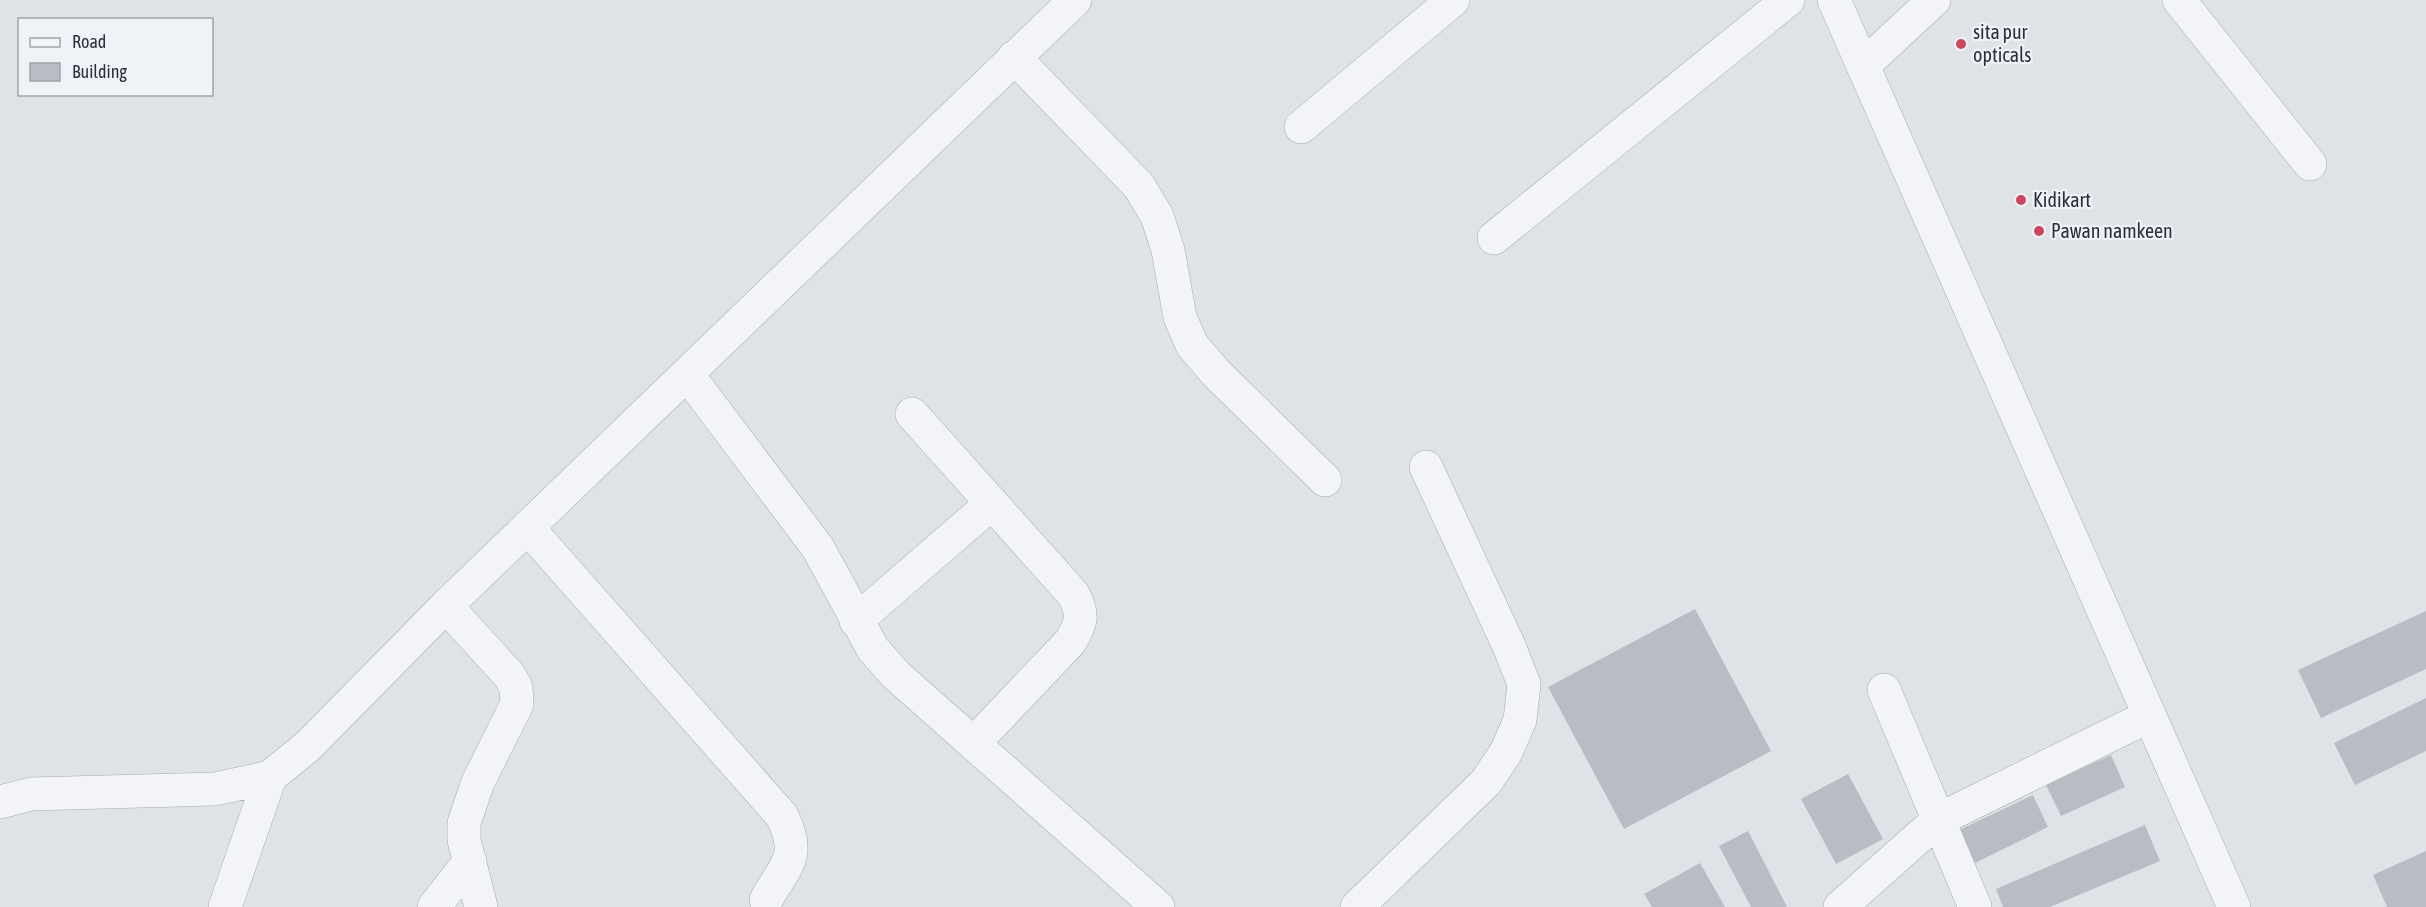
<svg xmlns="http://www.w3.org/2000/svg" width="2426" height="907" font-family="'Asap Condensed',sans-serif">
	<style>
		.building { fill: #b7bcc5 }
		.lines { fill: none; stroke-linecap: round; stroke-linejoin: round }
		.minor-casing { stroke: #a5aab2; stroke-width: 34 }
		.tertiary-casing { stroke: #a5aab2; stroke-width: 34 }
		.minor { stroke: #f2f4f7; stroke-width: 33 }
		.tertiary { stroke: #f2f4f7; stroke-width: 33 }
		.poi-dot { fill: #cb475d; stroke: #eff2f6; stroke-width: 2 }
		.labels { text-anchor: middle; stroke-width: 4.5; stroke-linejoin: round; paint-order: stroke }
		.poi-label { font-size: 20px; fill: #29313f; stroke: #eff2f6; text-anchor: start }
	</style>
	<rect width="100%" height="100%" fill="#dfe3e8"/>
	<path class="building" d="M1695,609l76,142 -147,78 -76,-142z
		M2426,611v58l-105,49 -23,-48z
		M2426,698v53l-71,34 -21,-42z
		M2111,755l14,32 -64,29 -15,-31z
		M1848,774l35,65 -47,25 -35,-65z
		M2033,795l15,32 -75,37 -16,-33z
		M2145,825l15,36 -110,46h-47l-7,-18z
		M1748,831l39,76h-36l-32,-61z
		M2426,851v56h-39l-14,-32z
		M1700,863l25,44h-73l-8,-13z"/>
	<g class="lines">
		<g class="minor-casing">
			<path id="minor" d="M2179,0l131,164
				M1014,57l125,129 18,30 11,34 12,67 12,28 24,28 109,107
				M1863,66l71,-66
				M1301,127l152,-127
				M1494,238l294,-238
				M687,374l131,174 55,101 23,26 262,232
				M912,414l161,180c11,20 9,29 -3,48l-96,101
				M528,528l254,288c20,41 4,48 -16,84
				M446,606l63,69 7,12 1,17 -39,78 -14,41v17l17,67
				M856,621l136,-118
				M1884,690l91,217
				M0,802l31,-8 184,-5 55,-12 38,-31 138,-140 629,-606
				M225,907l45,-130
				M434,907l36,-46
				M1357,907l129,-125 20,-30 14,-32 4,-36 -15,-38 -83,-179
				M1840,907l98,-87 211,-104"/>
		</g>
		<g class="tertiary-casing">
			<path id="tertiary" d="M1834,0l400,907"/>
		</g>
		<use href="#minor" class="minor"/>
		<use href="#tertiary" class="tertiary"/>
	</g>
	<g class="poi-dot">
		<circle cx="1961" cy="44" r="6"/>
		<circle cx="2021" cy="200" r="6"/>
		<circle cx="2039" cy="231" r="6"/>
	</g>
	<g class="labels">
		<g class="poi-label">
			<text x="1973" y="39">sita pur<tspan x="1973" dy="23">opticals</tspan></text>
			<text x="2033" y="207">Kidikart</text>
			<text x="2051" y="238">Pawan namkeen</text>
		</g>
	</g>
	<rect x="18" y="18" width="195" height="78" fill="#eff2f6" stroke="#a0a5ad" stroke-width="1.5"/>
	<rect x="30" y="38" width="30" height="9" fill="#f2f4f7" stroke="#a0a5ad" stroke-width="1.5"/>
	<text x="72" y="48" font-size="18" fill="#29313f">Road</text>
	<rect x="30" y="63" width="30" height="18" fill="#b7bcc5" stroke="#a0a5ad" stroke-width="1.5"/>
	<text x="72" y="78" font-size="18" fill="#29313f">Building</text>
</svg>
